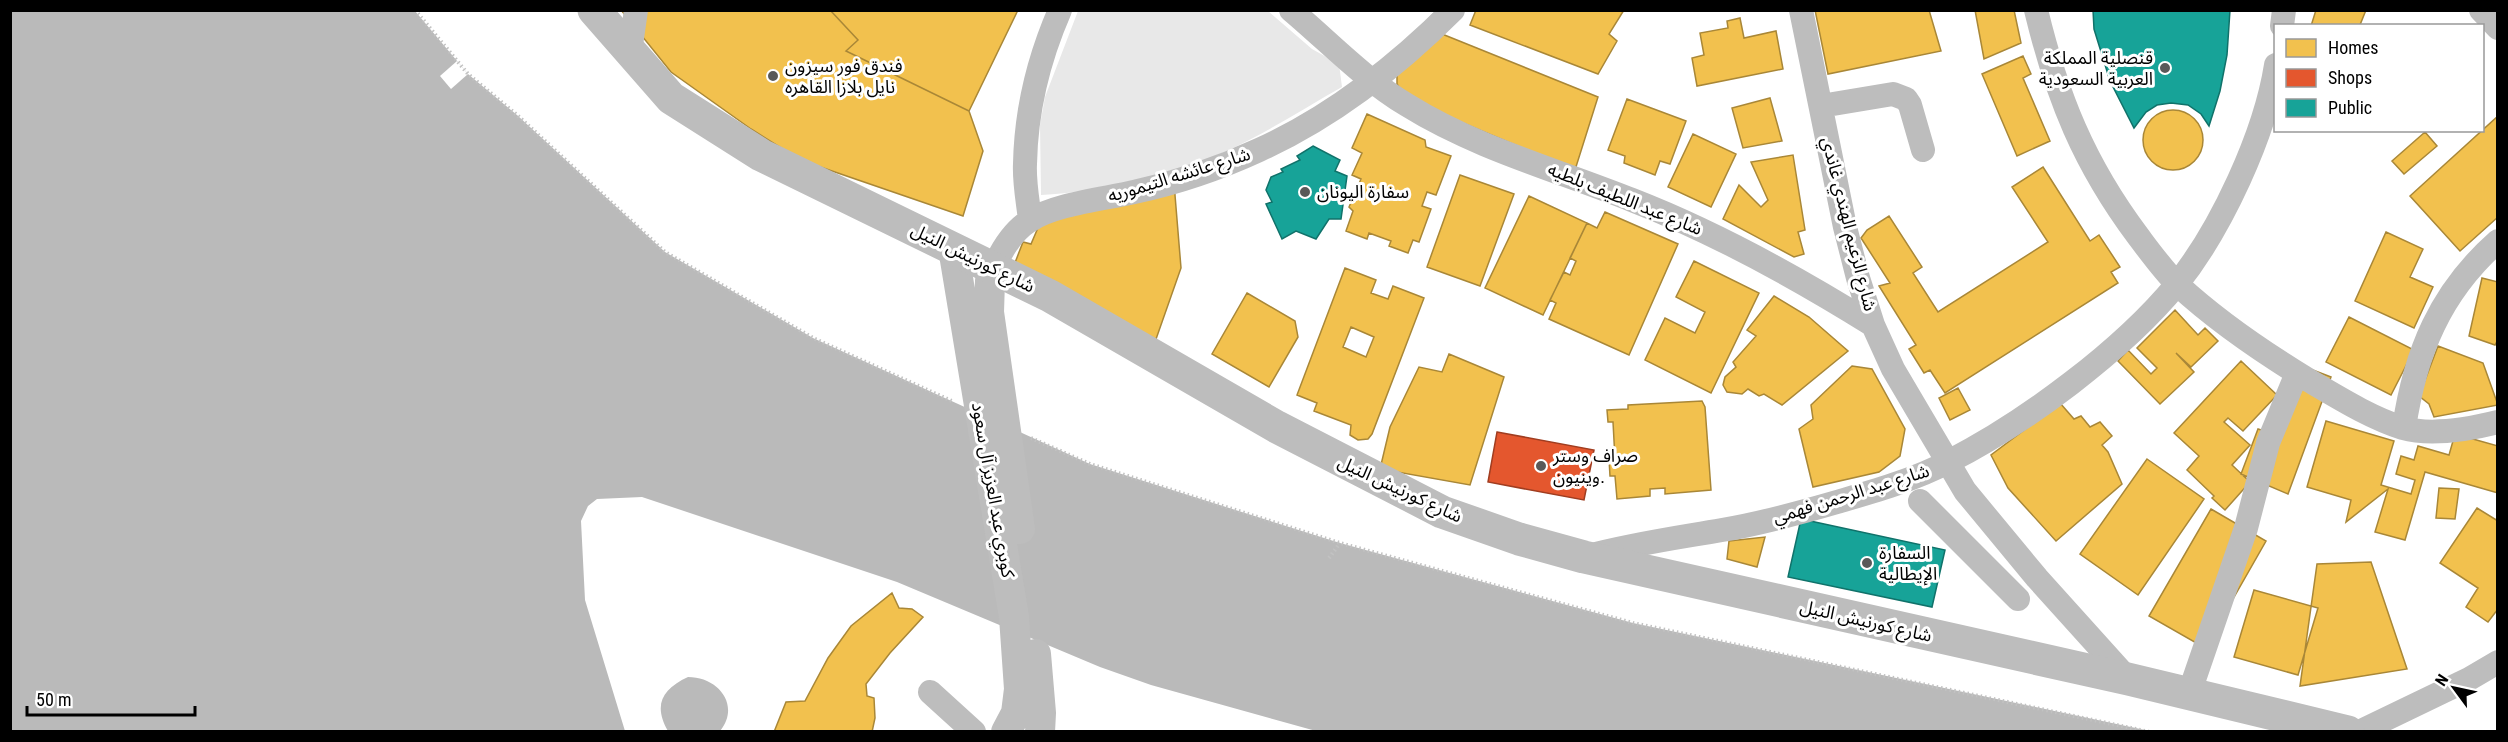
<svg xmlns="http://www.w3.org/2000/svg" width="2508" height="742" font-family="'Roboto Condensed','Noto Sans Arabic',sans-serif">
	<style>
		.green { fill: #e8e8e8 }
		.water { fill: #bababa }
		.pier { fill: #fff }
		.homes { fill: #f2c14e; stroke: #a98737; stroke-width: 1.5; fill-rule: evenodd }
		.shops { fill: #e4572e; stroke: #a03d20; stroke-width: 1.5 }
		.public { fill: #17a398; stroke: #10726a; stroke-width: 1.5 }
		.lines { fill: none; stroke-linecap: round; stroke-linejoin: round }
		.path { stroke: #c2c2c2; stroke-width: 4; stroke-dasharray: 1.5 3; stroke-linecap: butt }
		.minor { stroke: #bdbdbd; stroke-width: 24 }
		.major { stroke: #bdbdbd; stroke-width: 30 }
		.highway { stroke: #bdbdbd; stroke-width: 33 }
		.poi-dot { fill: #595959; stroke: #fff; stroke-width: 2 }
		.labels { text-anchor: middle; stroke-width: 6; stroke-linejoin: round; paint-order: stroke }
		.poi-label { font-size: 18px; fill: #000; stroke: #fff; text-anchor: start }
		.street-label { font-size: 18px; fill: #000; stroke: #fff }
	</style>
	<rect width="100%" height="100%" fill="#fff"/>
	<path class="green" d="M1078,11h190l44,38 27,15 3,23c-39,22 -77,47 -118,65 -56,25 -122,40 -183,43l-1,-70 5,-28z"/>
	<path class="water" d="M10,11h405l53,63 49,41 148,137 148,86 277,126 250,79 293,80 517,108h-834l-165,-46 -51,-18 -203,-85 -255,-85 -45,2 -9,7 -7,15 4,79 40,131h-614z
		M688,677c30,0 53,28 32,54h-52c-15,-26 -6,-42 20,-54z"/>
	<path class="pier" d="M457,61l11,13 -17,15 -11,-13z"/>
	<path class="homes" d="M621,10h209l28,30 -12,11 123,60 14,40 -20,65 -163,-56 -49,-31 -80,-57z
		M830,10h188l-49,101 -123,-60 12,-11z
		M1476,10h148l-15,24 8,7 -19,33 -128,-49z
		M1815,10h114l12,41 -113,23z
		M1975,10h39l7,33 -37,16z
		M2316,10h50l-6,15 2,1h-51z
		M1740,18l4,20 32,-7 7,38 -86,17 -5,-28 12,-3 -4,-22 28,-5 -1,-7z
		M1442,34l156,63 -23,73 -160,-67 -12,-9 -6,-10v-14z
		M2023,56l8,18 -8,4 27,63 -33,15 -35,-82z
		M1770,98l12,43 -39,7 -11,-40z
		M1627,99l59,22 -16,43 -10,-3 -5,14 -31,-12 1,-7 -17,-6z
		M2143 140a30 30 0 1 1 60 0a30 30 0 1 1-60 0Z
		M1367,114l58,26 1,7 25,9 -15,39 -9,-3 -5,14 9,3 -12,33 -6,-2 -5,13 -19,-7 2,-5 -22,-8 -2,6 -21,-8 7,-20 -4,-4 12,-28 -9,-4 10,-22 -10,-5z
		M2498,116v101l-38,34 -50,-55z
		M2425,132l12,14 -33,28 -12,-13z
		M1693,134l43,20 -25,53 -43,-20z
		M1793,155l12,75 -7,2 6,22 -10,3 -71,-38 16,-34 22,22 7,-7 -17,-38z
		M2043,167l47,74 9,-6 21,32 -9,5 7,11 -173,110 -15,-23 -6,3 -15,-24 7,-4 -37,-59 11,-3 -29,-45 6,-8 22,-14 33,51 -9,6 25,39 110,-70 -36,-55z
		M1460,175l54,19 -34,92 -53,-19z
		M1174,183l7,85 -26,74 -144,-69 12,-31 8,2 9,-21z
		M1529,196l58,27 -44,92 -58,-27z
		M1605,212l73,32 -49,111 -80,-36 7,-16 -6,-3 14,-28 6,3 6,-14 -6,-3 17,-35 10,5z
		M2386,232l37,17 -13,28 23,10 -19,41 -59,-27z
		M1694,261l65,32 -48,100 -66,-33 20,-42 30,15 10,-21 -29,-15z
		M1345,268l31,12 -5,13 17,6 5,-13 31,12 -52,136 -4,5 -10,1 -8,-5 1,-10 -37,-14 3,-8 -20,-8zM1351,327l23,10 -8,20 -23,-10z
		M2482,278l16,4v58l-3,5 -26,-9z
		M1247,293l48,28 3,16 -29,50 -57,-33z
		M1774,296l35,21 39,34 -66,54 -18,-11 -5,2 -11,-7 -6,5 -15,-2 -4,-7 2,-8 11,-10 -3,-5 23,-26 -9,-6z
		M2175,310l23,25 7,-7 13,13 -27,26 -15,-14 18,19 -34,32 -42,-43 10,-11 23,24 6,-6 -20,-20z
		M2349,317l65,33 -23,45 -65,-33z
		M2438,346l45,17 15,42 -64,12 -5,-13 -10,-8z
		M1449,354l55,23 -34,108 -90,-16 10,-42 29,-60 23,5z
		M2241,361l36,34 -34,36 -15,-13 -4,4 26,23 -18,20 18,17 -25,28 -13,-12 2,-2 -27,-26 12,-14 -25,-23z
		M2297,364l34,13 -43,117 -47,-20 17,-45 13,4z
		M1852,366l20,3 33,60 -5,27 -21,16 -66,15 -14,-58 14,-10 -2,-14z
		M1958,388l12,22 -20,10 -11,-22z
		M1702,401l3,6 6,83 -46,4v-6l-15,1v7l-33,3 -2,-23h-5l-1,-17h6l-2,-37h-5l-1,-12 21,-1v-4z
		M2060,403l14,16 7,-3 9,11 10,-5 12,14 -10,9 6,7 14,32 -66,57 -48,-53 -17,-33z
		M2326,421l68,20 -13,44 30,9 4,-14 -19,-6 5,-18 13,4 4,-14 31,9 6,-21 43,12v47l-73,-21 -20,68 -30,-8 13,-43 -42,33 5,-22 -44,-13z
		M2147,459l57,40 -66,96 -58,-41z
		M2439,488l20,1 -4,30 -19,-1z
		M2477,508l21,13v88l-10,13 -22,-15 12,-19 -38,-25z
		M2211,509l55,32 -61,107 -56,-32z
		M1765,537l-8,30 -30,-8 2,-18z
		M2371,562l36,107 -107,17 17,-122z
		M2254,590l64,18 -20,67 -64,-18z
		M892,593l7,15 13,1 11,8 -33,36 -24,31 1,12 7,2 1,20 -3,14h-98l12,-30 19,-1 23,-43 23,-32z"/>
	<path class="shops" d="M1497,432l97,18 -10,50 -96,-18z"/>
	<path class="public" d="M2093,10h137l-3,45 -7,36 -11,35 -8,-12 -13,-9 -17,-2 -14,2 -11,7 -12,16 -24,-47 -16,-52z
		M1313,146l27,14 -5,11 12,5 -6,43h-12l-13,20 -20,-8 -14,8 -16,-35 6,-2 -6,-12 5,-13 12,-5 -2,-3 19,-9 -3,-4z
		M1801,519l144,31 -13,57 -144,-30z"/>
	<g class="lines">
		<path class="path" d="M415,10l53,64 49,41 148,137 148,86 141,64
			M1031,438l59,26 250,79 293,80 517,109
			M1329,558l11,-15"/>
		<path class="minor" d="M1291,10c38,32 74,70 116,95 69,43 150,65 225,95 85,33 164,77 241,125
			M1801,10l44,217 13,51 15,47 20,44 72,122 72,87 91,101
			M2036,10c21,87 48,154 102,226 12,16 25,34 40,49 40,37 86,68 132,96 29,17 61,37 93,47 28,8 67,1 95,-6
			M2481,10l17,18
			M2282,26l2,-16
			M630,52l6,-42
			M1821,106l72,-12 13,5 4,6 13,45
			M1030,220c-2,-18 -6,-38 -5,-56 1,-52 14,-106 35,-154
			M994,267c8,-18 18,-35 35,-46 25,-17 75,-22 105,-29 42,-9 86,-24 125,-42 73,-33 137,-83 194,-140
			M2404,428c11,-75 36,-136 94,-187
			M1920,501l98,98
			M1588,556c44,-12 88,-18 134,-26 38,-6 77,-17 115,-28 37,-11 77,-22 111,-40 77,-39 175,-112 229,-178 44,-55 88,-149 99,-219
			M930,692l44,40
			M2189,694l57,-166 22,-85 29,-70
			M2359,732l110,-53 29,-17"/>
		<path class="major" d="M953,248l61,369 5,72 -3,24 -10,19
			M994,267l-4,14 -1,31 31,217
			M1036,654l5,59 -1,19"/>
		<path class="highway" d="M594,10l77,88 90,57 289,141 227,131 165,85 77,27 65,18 544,122 220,53"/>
	</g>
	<g class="poi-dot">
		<circle cx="2165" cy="68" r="6"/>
		<circle cx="773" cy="76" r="6"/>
		<circle cx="1305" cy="192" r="6"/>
		<circle cx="1541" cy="466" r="6"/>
		<circle cx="1867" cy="563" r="6"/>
	</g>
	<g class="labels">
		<g class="poi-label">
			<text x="2153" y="64" text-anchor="end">قنصلية المملكة<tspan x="2153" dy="21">العربية السعودية</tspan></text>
			<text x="785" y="72">فندق فور سيزون<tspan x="785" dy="21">نايل بلازا القاهره</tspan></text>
			<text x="1317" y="198">سفارة اليونان</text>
			<text x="1553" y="462">صراف وستر<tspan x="1553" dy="21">وينيون.</tspan></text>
			<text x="1879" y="559">السفارة<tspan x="1879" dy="21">الإيطالية</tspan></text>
		</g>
		<g class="street-label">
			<text transform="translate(1179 175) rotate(-17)" y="6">شارع عائشه التيموريه</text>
			<text transform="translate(1625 199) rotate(22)" y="6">شارع عبد اللطيف بلطيه</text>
			<text transform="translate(1849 224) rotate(76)" y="6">شارع الزعيم الهندي غاندي</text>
			<text transform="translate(973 258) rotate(26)" y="6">شارع كورنيش النيل</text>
			<text transform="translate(1400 489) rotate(25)" y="6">شارع كورنيش النيل</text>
			<text transform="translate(993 490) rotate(80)" y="6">كوبري عبد العزيز آل سعود</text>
			<text transform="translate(1851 494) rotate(-17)" y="6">شارع عبد الرحمن فهمي</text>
			<text transform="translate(1866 621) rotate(13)" y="6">شارع كورنيش النيل</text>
		</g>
	</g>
	<rect width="2508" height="742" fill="none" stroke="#000000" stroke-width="24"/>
	<rect x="2274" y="24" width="210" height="108" fill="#ffffff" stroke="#999999" stroke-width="1.5"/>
	<rect x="2286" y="39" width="30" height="18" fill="#f2c14e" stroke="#999999" stroke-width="1.5"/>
	<text x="2328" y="54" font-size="18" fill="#000000">Homes</text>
	<rect x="2286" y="69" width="30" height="18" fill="#e4572e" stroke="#999999" stroke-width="1.5"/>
	<text x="2328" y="84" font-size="18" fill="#000000">Shops</text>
	<rect x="2286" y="99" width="30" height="18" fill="#17a398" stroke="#999999" stroke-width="1.5"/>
	<text x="2328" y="114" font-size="18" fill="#000000">Public</text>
	<g transform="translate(2454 688) rotate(303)" stroke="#ffffff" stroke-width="4.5" paint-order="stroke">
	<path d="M0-4.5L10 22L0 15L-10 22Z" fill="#000000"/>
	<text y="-9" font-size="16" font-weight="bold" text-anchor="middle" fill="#000000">N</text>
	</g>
	<path d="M27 706v9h168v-9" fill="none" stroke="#000000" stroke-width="3"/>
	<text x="36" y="706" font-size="18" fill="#000000" stroke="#ffffff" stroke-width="4.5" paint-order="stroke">50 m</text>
</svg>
